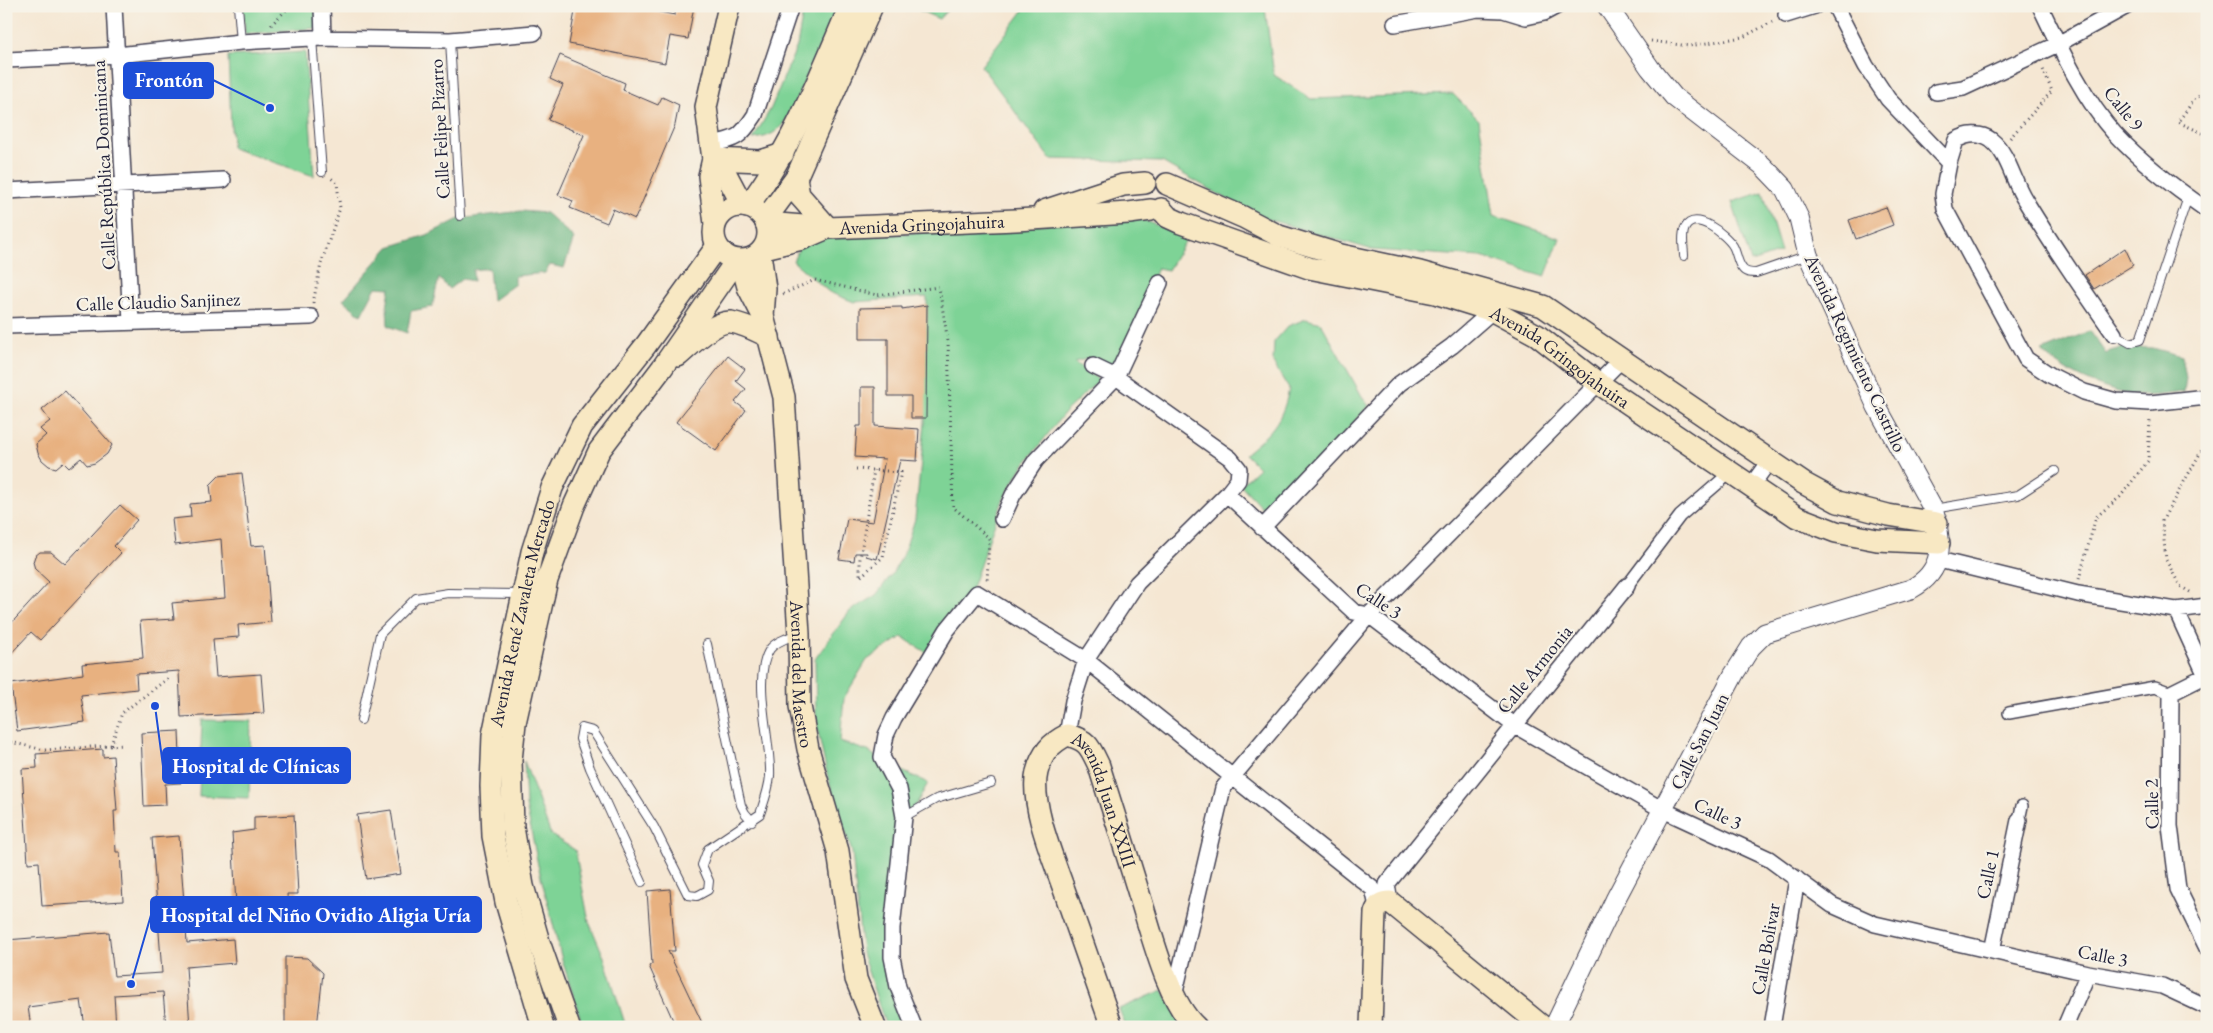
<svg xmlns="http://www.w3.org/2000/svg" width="2213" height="1033" font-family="'EB Garamond',serif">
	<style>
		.green { fill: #7ed396; stroke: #507a68 }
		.forest { fill: #66b57f; stroke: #446c5d }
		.building { fill: #e8b180 }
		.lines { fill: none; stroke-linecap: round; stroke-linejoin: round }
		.service-casing { stroke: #424052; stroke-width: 10 }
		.pedestrian-casing { stroke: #424052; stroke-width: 14 }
		.minor-casing { stroke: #424052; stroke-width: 18 }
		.tertiary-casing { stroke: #424052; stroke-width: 21 }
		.secondary-casing { stroke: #424052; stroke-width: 24 }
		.path { stroke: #424052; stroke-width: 3; stroke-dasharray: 1 4; stroke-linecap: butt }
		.service { stroke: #fff; stroke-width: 8 }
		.pedestrian { stroke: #fff; stroke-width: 11 }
		.minor { stroke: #fff; stroke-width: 15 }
		.tertiary { stroke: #fff; stroke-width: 19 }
		.secondary { stroke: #f8e8c3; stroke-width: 21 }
		.labels { text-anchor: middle; stroke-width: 4.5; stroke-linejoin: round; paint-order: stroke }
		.street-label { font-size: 19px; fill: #22223b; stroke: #f7f3e8 }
		.leader { fill: none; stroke: #1d4ed8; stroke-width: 2 }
		.callout-dot { fill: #1d4ed8; stroke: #f7f3e8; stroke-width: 2 }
		.callout { fill: #1d4ed8; stroke: #1d4ed8; stroke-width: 2 }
		.callout-label { font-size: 20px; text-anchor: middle; font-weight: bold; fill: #fff }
	</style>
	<rect width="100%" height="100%" fill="#f7f3e8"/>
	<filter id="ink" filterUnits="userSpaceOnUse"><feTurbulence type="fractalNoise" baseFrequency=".02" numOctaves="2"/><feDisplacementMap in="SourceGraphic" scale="10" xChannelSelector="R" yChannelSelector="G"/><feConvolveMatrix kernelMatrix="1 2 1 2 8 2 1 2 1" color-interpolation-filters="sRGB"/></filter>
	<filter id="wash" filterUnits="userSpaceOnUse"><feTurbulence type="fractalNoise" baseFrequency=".0096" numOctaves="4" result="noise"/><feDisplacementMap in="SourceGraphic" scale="20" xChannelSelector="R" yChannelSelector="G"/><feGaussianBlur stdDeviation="1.12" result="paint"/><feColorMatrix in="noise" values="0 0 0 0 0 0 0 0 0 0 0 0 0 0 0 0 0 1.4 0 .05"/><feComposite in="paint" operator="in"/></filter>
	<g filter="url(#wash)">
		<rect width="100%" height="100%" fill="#f5e7d3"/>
		<path class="green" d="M243,6h72l2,22 -72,6z
			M804,6h34l-50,111c-10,15 -17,20 -35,22l18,-31 26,-62z
			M910,6h41l-12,13z
			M1021,6h245l-1,2 9,67 37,24 142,-5 26,26 15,96 66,22 -15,39 -64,-20 -108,-7 -116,-34 -95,-54 -112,-3 -69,-93 42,-55z
			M305,52l9,124 -82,-28 -4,-92z
			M1763,192l18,60 -30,10 -19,-60z
			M1138,218l50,19 -20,33 -10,-2 -25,59 -21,40 -21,-9 -17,4 25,18 -34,32 -44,57 -18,31 -34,96 -18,17 -24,40 -25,-16 -35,23 -23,38 -4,44 28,9 19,13 41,19 -11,20 -17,18 -10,39 -5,74 6,53 15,40h-20l-24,-74 -10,-101 -24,-74 -12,-55 -1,-64 35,-48 26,-16 16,-21 11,-19 12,-36 10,-96 2,-126 -73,5 -25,-10 -36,-31 6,-13 17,-9z
			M1306,319l15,4 42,75 6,8 -81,88 -23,17 -24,-26 18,-17 -14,-14c26,-22 37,-31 44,-65l-16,-26 1,-21 14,-16z
			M202,720l49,1 -2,77 -50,-2z
			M524,761l27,74 24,15 14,72 15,35 22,70h-43l-22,-71 -23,-91 -12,-60z
			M1163,990l21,37h-58l-7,-18z"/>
		<path class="forest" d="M521,211l25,2 28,25 -10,30 -14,-3 -5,8 -30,3v8l-23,17 -3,-33 -16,2v11l-11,-2 -13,10 -10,-11 -7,29 -21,4 -4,22 -19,-7 -1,-19 3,-19 -14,-1 -15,28 -18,-15 46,-53 38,-12 32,-16z
			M2090,331l16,23 4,-3 15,-4 28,1 29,8 4,22 -2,14c-17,2 -33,5 -50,3 -27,-3 -74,-23 -92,-44z"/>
		<g id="blocks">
			<path class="building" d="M576,6h52l47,9 1,-9h18l-6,33 -18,-3 -5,27 -96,-19z
				M560,55l65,28 -2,7 35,15 4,-8 17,8 -4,20 -40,94 -22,-10 -6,14 -37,-15 3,-7 -15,-6 26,-60 -36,-15 15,-35 -13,-6z
				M1886,207l7,18 -37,14 -7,-19z
				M2125,248l8,17 -39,24 -9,-14z
				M927,305l-1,113h-15v-22h-23v-57h-28v-31l42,-1v2z
				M728,356l17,13 -9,12 10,8 -11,13 11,8 -30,41 -40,-29z
				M861,387h14v39l44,3 -2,32 -17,-1 -23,99 -11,-3 1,-3h-12l-1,8 -15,-2 8,-40 26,3 12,-63 -30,-2 2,-31h4z
				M65,391l47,54 -5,9 -12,9 -8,2 -6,-7 -12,10 -6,-6 -7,6 -7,-2 -7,-6 -4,-7 -2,-9 10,-9 -6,-6 10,-8 -8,-11z
				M242,473l9,73 14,-1 6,77 -33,3 1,12 -26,2 3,38 45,-3 3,39 -83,4 -2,-46 -43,3 1,15 -56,6 4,27 -68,9 -6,-47 72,-10 -1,-10 61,-6 -3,-37 34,-2 -2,-16 53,-5 -4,-59 -46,6 -3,-26 19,-2 -1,-13 22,-2 -2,-17 9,-9z
				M120,505l17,15 -23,26 7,7 -81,87 -9,-8 -25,27v-30l43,-47 -14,-13 -2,-7 2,-6 5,-4h11l14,12z
				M179,731l2,52 -16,1 1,21 -22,1 -3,-73z
				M103,749v8l10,-1 4,55h-3l2,41h4l3,49 -81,5 -3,-44 -11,1 -6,-94 15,-1 -1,-14z
				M391,810l10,64 -35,5 -9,-64z
				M294,815l4,79h-11l1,18 -10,1v8l-41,2 -5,-90 22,-3v-13z
				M179,836l8,107 46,-4 2,24 -49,4 4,60h-24l-3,-35 -49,3 2,32h-31l-4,-27 -53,7 3,20h-25v-33h2l-2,-54 103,-8 5,44 48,-3 -10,-135z
				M670,889l5,62h-7l36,76h-28l-27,-61 3,-2 -5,-73z
				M285,957l22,1 16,15 -6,54h-32z"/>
		</g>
	</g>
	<g filter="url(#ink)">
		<use href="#blocks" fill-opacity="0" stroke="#424052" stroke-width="1"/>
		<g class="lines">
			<g class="service-casing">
				<path id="service" d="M238,6l3,36
					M312,38l10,134
					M450,40l10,176
					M1684,256c0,-8 -3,-20 1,-28 10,-19 41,7 48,18 4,7 4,16 9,22 3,5 9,5 14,5l52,-18
					M2114,334l16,9 10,-3 48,-143
					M1933,509l85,-14 37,-24
					M707,644l34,161 4,8 7,8
					M361,720l19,-86 36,-36 32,-5 73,1
					M904,817l32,-18 55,-16
					M642,882l-52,-114 -10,-29 2,-11 11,3 61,96 34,68 9,1 11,-6 1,-9 -7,-16 6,-16 52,-35c4,-12 9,-25 10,-38 2,-33 -19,-99 0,-127 6,-8 18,-11 27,-15"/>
			</g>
			<g class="pedestrian-casing">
				<path id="pedestrian" d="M1627,586l53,-70 51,-44
					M2009,713l146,-26 16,6
					M2019,820l3,-14"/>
			</g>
			<g class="minor-casing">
				<path id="minor" d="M114,6l17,316
					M322,6l1,31
					M1835,6l31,60 22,33 61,64 -6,31 2,15 81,150 24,16 34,17 32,9 34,2 57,-6
					M2040,6c20,42 44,94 75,128 27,29 60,54 92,76
					M1786,15l29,-9
					M1395,24l83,-15 25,1 23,7 18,-4 13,-7
					M6,60l111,-5 124,-13 71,-4 138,2 84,-7
					M1936,92l27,-4 95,-44 69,-38
					M711,144c26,-5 29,-6 44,-29l36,-109
					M1949,163l7,-23c11,-6 24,-8 35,0 18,14 22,42 34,60 27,45 58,90 89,134
					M6,191l217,-11
					M6,326l305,-9
					M1751,486l19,-26
					M1227,494l127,118 15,3 145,110 149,85 106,49 63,46 43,19 213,49 74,13 45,21
					M1002,519l11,-24 23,-35 80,-83 44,-94
					M1262,528l137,-144 53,-38 46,-40
					M1939,560l139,34 98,16 31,-4
					M2176,610l31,68
					M2207,675l-36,18 -1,133 8,63 29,59
					M1067,735l6,-34 13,-41 51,-77 90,-89 11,-14 1,-11 -9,-11 -114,-81 -23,-11
					M1390,902l-3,-18 240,-298
					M1992,951l27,-131
					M1174,996l49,-208 146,-173 252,-255
					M914,1027l-16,-40 -6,-30v-29l12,-111 -5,-28 -17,-32 4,-22 8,-17 53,-88 30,-37 109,67 287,229 4,17
					M1772,1027l25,-148
					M2065,1027l23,-54"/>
			</g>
			<g class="tertiary-casing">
				<path id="tertiary" d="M1554,1027l61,-127 119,-226 17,-27 14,-14 146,-44c34,-18 32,-47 22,-80l-56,-102 -69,-152 -9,-37 -14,-29 -23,-24 -88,-68 -24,-29 -43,-62"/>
			</g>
			<g class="secondary-casing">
				<g id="secondary">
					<path d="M713,159l48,2 22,-7"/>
					<path d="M713,159l13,15 17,32"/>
					<path d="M796,178l3,17 29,33"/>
					<path d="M1167,184l76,33 36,19 62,19 79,17 123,34 260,177 35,19 50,13 49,8"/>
					<circle cx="741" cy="233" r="27"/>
					<path d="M747,207c46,-60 73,-132 103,-201"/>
					<path id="s1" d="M1161,209l7,8 13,6 128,45 126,25 58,18 44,24 61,48 199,134 39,15 41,8 62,3"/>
					<path d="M1044,211l79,-26 22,-2"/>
					<path d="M765,220l31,-42 76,-172"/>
					<path id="s2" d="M766,223l62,5 188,-8 113,-7 22,-3"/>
					<path d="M715,224l-6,-48 4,-17 -7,-52 23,-101"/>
					<path d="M764,248l38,-9 23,-10"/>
					<path d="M760,253l5,36 -2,27"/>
					<path id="s3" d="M741,261l7,26 15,29 21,81 15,237 1,72 8,43 30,102 18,128 19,48"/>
					<path d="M678,356c12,-10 37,-36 53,-34 13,2 26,9 38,15"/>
					<path id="s4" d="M543,1027l-37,-125 -13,-66 -2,-50 2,-51 39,-183 20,-64 30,-62 64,-81 71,-99"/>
					<path d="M569,1027l-30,-85 -16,-56 -10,-59 -2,-67 4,-37 32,-143 27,-74 25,-55 63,-83 74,-107"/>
					<path id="s5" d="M1112,1027c-15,-42 -29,-84 -44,-126 -11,-34 -39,-95 -31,-129 5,-19 14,-29 30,-37 21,5 23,12 32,31 13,42 27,85 40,128 12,37 28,107 57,133"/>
					<path d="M1371,1027l4,-114c3,-9 7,-11 15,-11l153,125"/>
				</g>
			</g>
			<path class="path" d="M271,25l19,-19
				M1651,41l38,5 54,-9 29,-15
				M2207,90l-13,10 -16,22 29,13
				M2010,138l42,-47 -10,-24
				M783,294l32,-14 62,15 62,-8 9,55 5,165 36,31 -2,45
				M313,303l8,-39 19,-56 -3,-25 -6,-5
				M856,469l45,3 -18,85 -23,20v-18l14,-89
				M2079,579l17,-62 24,-20 28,-36 2,-42
				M2190,592l-10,-6 -14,-26 -4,-39 45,-80
				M6,741l38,9 79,-5
				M111,745l11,-32 48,-36"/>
			<use href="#service" class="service"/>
			<use href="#pedestrian" class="pedestrian"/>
			<use href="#minor" class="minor"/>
			<use href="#tertiary" class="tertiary"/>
			<use href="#secondary" class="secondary"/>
		</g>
	</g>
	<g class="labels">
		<g class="street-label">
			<text transform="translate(2124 108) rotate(51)" y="7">Calle 9</text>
			<text transform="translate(439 129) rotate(-93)" y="7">Calle Felipe Pizarro</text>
			<text transform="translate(103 165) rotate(-93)" y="7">Calle República Dominicana</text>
			<text dy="7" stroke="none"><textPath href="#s2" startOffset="156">Avenida Gringojahuira</textPath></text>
			<text transform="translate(158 301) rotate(-2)" y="7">Calle Claudio Sanjinez</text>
			<text transform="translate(1856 353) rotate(65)" y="7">Avenida Regimiento Castrillo</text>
			<text dy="7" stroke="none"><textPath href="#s1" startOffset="431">Avenida Gringojahuira</textPath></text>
			<text transform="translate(1379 600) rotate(33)" y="7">Calle 3</text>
			<text dy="7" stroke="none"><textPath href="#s4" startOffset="424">Avenida René Zavaleta Mercado</textPath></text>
			<text transform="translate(1534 669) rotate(-51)" y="7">Calle Armonia</text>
			<text dy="7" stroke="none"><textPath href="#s3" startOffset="421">Avenida del Maestro</textPath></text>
			<text transform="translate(1699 741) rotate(-63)" y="7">Calle San Juan</text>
			<text transform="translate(2151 804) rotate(-91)" y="7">Calle 2</text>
			<text dy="7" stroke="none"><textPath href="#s5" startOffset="396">Avenida Juan XXIII</textPath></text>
			<text transform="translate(1718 813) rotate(25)" y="7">Calle 3</text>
			<text transform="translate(1987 874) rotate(-78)" y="7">Calle 1</text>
			<text transform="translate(1765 949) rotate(-80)" y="7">Calle Bolivar</text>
			<text transform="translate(2103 955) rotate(11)" y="7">Calle 3</text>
		</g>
	</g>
	<path class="leader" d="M270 108L213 80M155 706L163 766M131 984L151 915"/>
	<g class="callout-dot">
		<circle cx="270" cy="108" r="5"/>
		<circle cx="155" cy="706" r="5"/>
		<circle cx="131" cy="984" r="5"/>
	</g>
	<g class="callout">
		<rect x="124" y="63" width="89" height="35" rx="5"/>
		<rect x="163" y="748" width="187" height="35" rx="5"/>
		<rect x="151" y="897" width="330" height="35" rx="5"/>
	</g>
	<g class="callout-label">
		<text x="169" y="87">Frontón</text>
		<text x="256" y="773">Hospital de Clínicas</text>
		<text x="316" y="922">Hospital del Niño Ovidio Aligia Uría</text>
	</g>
	<rect width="2213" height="1033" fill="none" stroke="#f7f3e8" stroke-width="25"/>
</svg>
